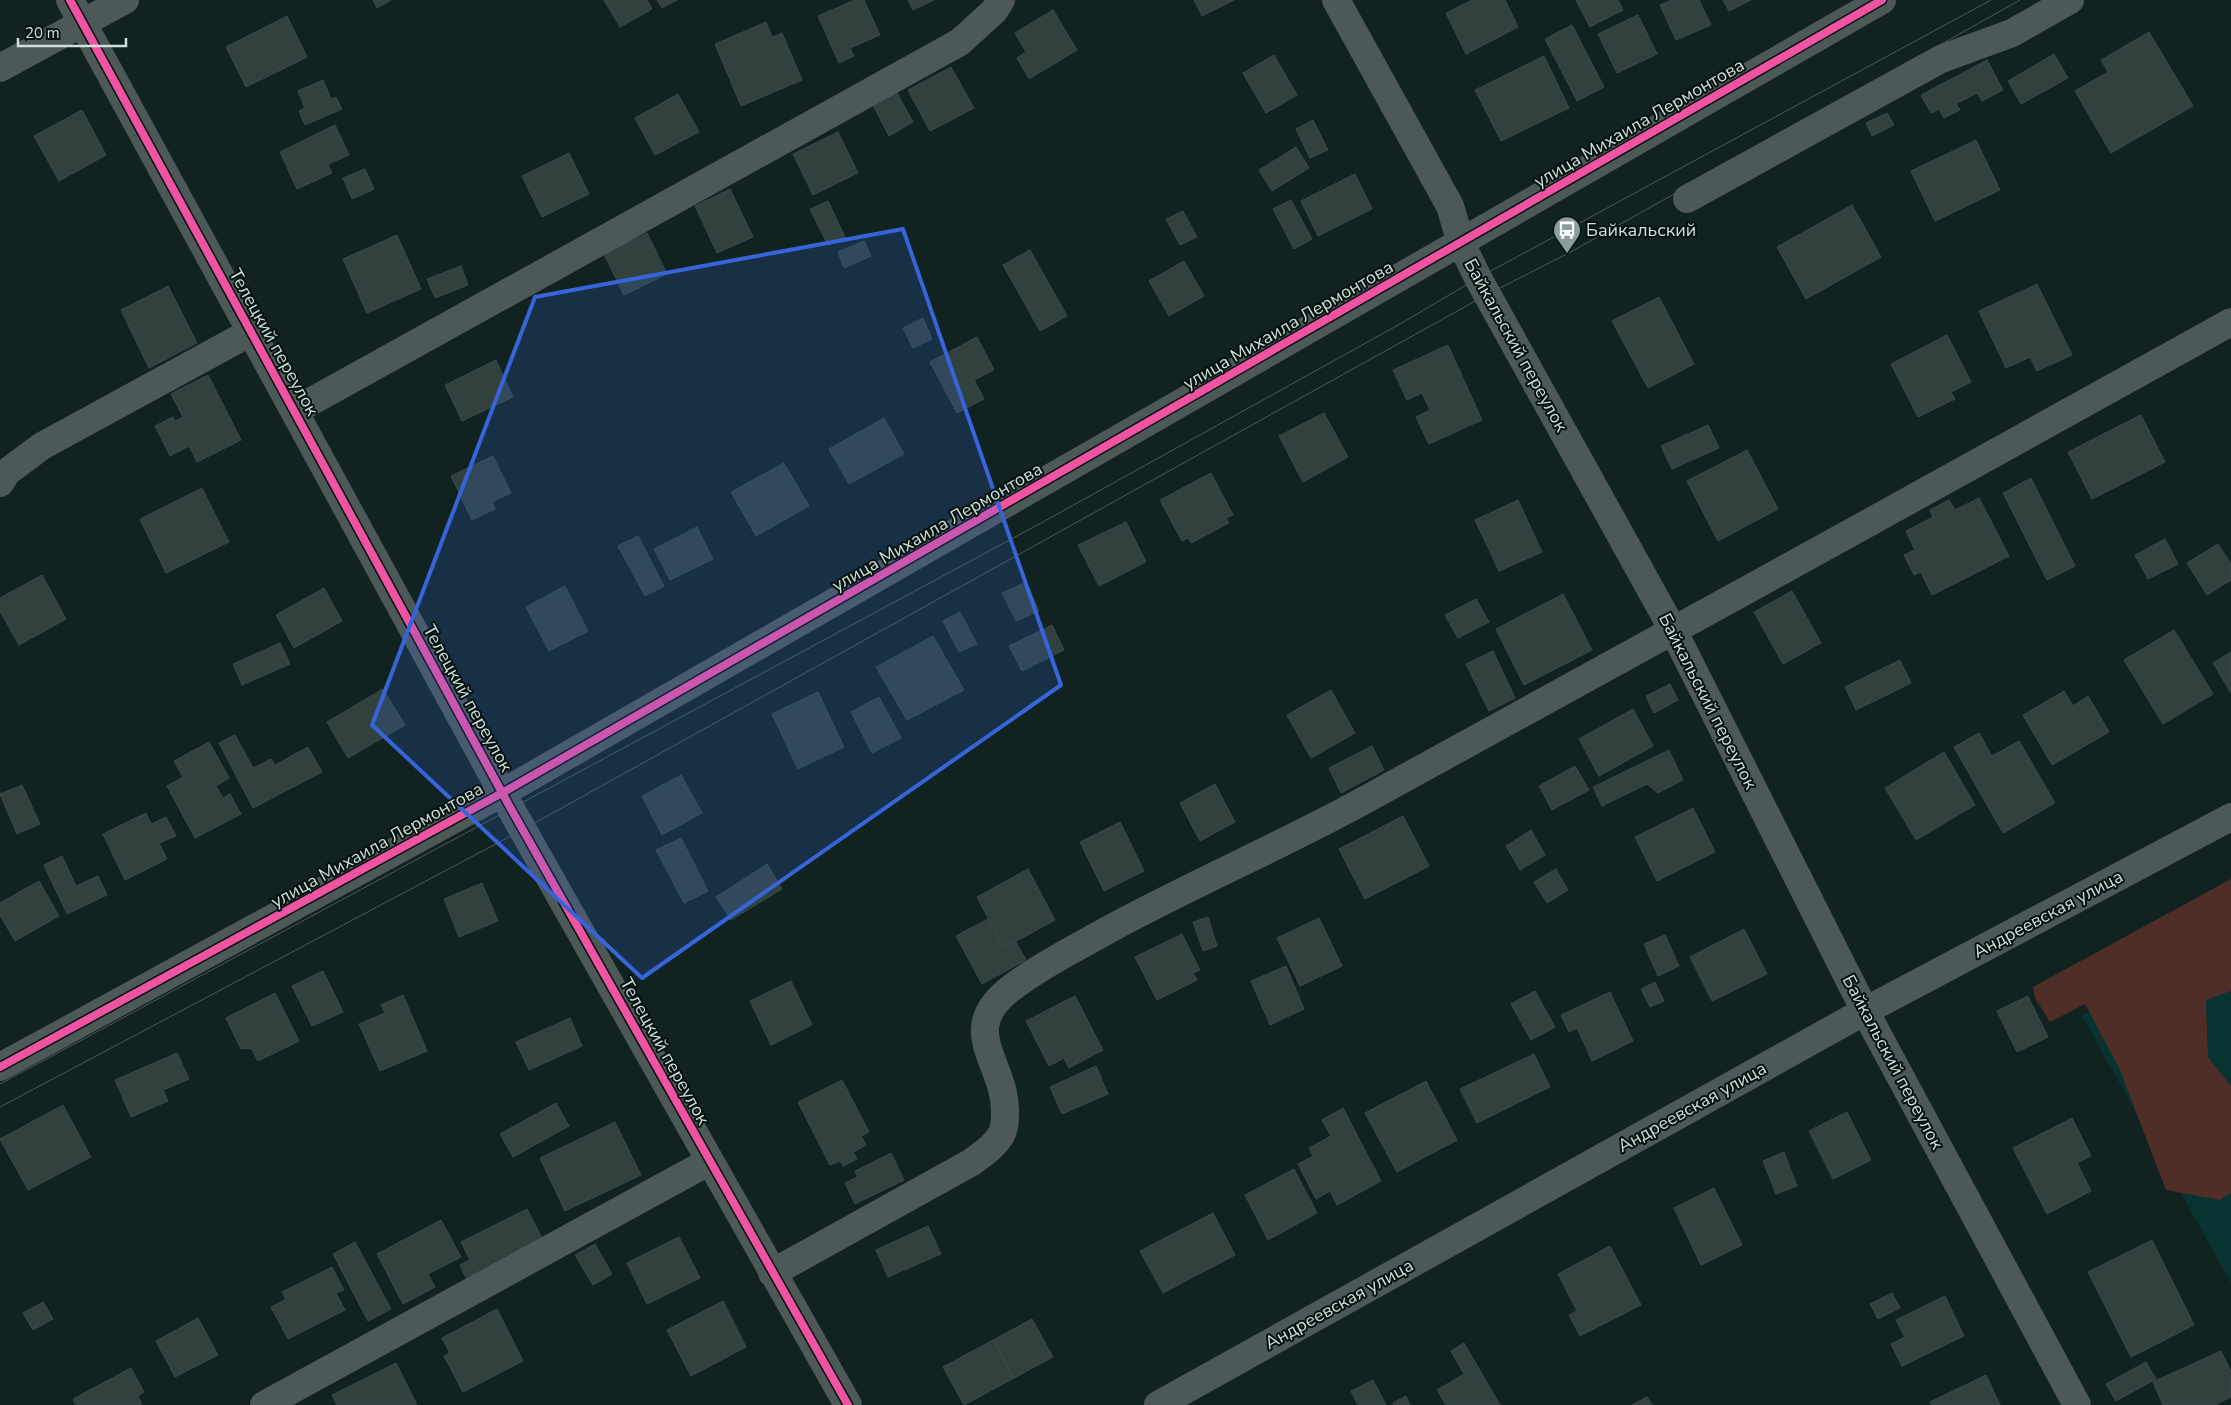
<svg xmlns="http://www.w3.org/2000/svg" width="2231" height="1405" font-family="'Nunito Sans',sans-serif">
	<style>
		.built { fill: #073430 }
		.green { fill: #4e2e26 }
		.building { fill: #31413e; stroke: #3b4a48 }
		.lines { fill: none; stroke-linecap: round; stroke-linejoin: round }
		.minor { stroke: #4d5958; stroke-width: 28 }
		.tram { stroke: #4b5957; stroke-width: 1 }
		.cycleway-casing { stroke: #04110f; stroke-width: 11 }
		.cycleway { stroke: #f153a3; stroke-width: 8 }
		.marked { fill: #3764d9; fill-opacity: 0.2; stroke: #3764d9; stroke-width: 4; stroke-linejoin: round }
		.labels { text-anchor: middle; stroke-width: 4; stroke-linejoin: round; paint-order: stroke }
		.street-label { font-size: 18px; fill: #cde0dc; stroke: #04110f }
		.poi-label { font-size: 18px; fill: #cde0dc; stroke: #04110f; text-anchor: start }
	</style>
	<rect width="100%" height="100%" fill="#102321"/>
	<path class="built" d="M2231,934v349l-149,-267z"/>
	<path class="green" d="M2231,879v112l-25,9 2,57 23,29v107l-11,7 -54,-10 -46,-120 -35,-66 -35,18 -15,-24 -2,-11z"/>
	<path class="building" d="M373,0h18l-14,8z
		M604,0h43l5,9 -32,18z
		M657,0h20l-15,8z
		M855,0h9l16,35 -30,13 4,8 -15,7 -21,-47z
		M908,0h26l-21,10z
		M1194,0h40l-32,16z
		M1472,0h33l13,27 -52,27 -20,-41z
		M1576,0h42l5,10 -33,17z
		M1672,0h27l12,25 -35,15 -16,-35z
		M1723,0h28l-22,11z
		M1053,10l24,40 -48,29 -12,-21 9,-6 -11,-19z
		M1638,15l19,39 -40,19 -19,-39z
		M287,16l20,41 -61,30 -20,-40z
		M766,22l6,15 10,-4 20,47 -61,26 -26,-62z
		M1572,25l32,62 -27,14 -32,-62z
		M2149,32l44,74 -82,47 -36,-62 33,-19 -7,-12z
		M2054,54l14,24 -47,26 -13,-23z
		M1274,55l23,40 -31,18 -23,-40z
		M1544,56l25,52 -68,33 -26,-51z
		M1987,60l16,30 -21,11 -5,-8 -21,11 4,6 -16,8 -5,-9 -8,4 -10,-18z
		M951,67l23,41 -44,23 -22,-41z
		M323,80l8,19 5,-2 6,12 -37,16 -6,-14 6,-3 -7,-17z
		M896,91l17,31 -24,14 -17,-33z
		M678,94l21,38 -44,23 -20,-37z
		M82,110l24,45 -47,26 -25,-45z
		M1887,113l7,12 -22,11 -6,-13z
		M1313,120l15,30 -18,8 -14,-29z
		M335,125l14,30 -21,9 4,9 -35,16 -17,-37z
		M838,132l20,41 -45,22 -20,-41z
		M1976,140l24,50 -65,31 -24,-50z
		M1296,147l13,21 -37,23 -13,-21z
		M569,153l20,41 -47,23 -20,-41z
		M365,169l9,20 -22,10 -9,-21z
		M1355,174l17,35 -54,27 -17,-35z
		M730,189l23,48 -36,16 -22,-47z
		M1291,200l21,39 -18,10 -21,-40z
		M828,201l17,36 -17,8 -18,-36z
		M1852,205l29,52 -75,42 -29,-52z
		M1183,211l14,26 -17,8 -14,-26z
		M647,233l20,41 -43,21 -20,-41z
		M397,235l24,54 -54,24 -24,-54z
		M864,241l7,15 -27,12 -6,-16z
		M1030,250l37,66 -27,15 -37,-66z
		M1184,261l20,35 -35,20 -20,-35z
		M461,266l7,19 -33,13 -8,-19z
		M2037,284l35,71 -35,16 -7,-14 -24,11 -27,-57z
		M168,286l29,57 -48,25 -28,-58z
		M1659,297l35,67 -46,24 -36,-67z
		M923,318l9,21 -19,9 -10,-20z
		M1947,335l24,47 -20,10 4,7 -37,18 -27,-53z
		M977,337l17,33 -20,10 10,19 -27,14 -27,-51z
		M1448,345l34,75 -53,24 -13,-27 14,-7 -8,-17 -15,7 -14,-30z
		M496,360l17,37 -51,24 -17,-36z
		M208,375l33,65 -44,22 -8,-16 -19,10 -15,-30 18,-9 2,4 8,-4 -12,-23z
		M1324,413l24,44 -45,25 -24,-46z
		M2141,415l24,47 -73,37 -24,-47z
		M884,418l20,36 -55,30 -20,-35z
		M1708,425l11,23 -47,21 -11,-23z
		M1747,450l31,59 -60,32 -31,-60z
		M493,456l18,37 -19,9 3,7 -23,11 -21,-44z
		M784,463l25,43 -53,30 -25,-44z
		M1211,473l22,42 -7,3 3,5 -38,20 -3,-5 -6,3 -22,-41z
		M2031,478l44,88 -28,14 -44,-87z
		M202,488l27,54 -63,31 -26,-54z
		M1979,498l30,58 -77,39 -11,-23 -7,3 -10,-20 11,-5 -9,-19 27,-14 -3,-7 19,-10 6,10z
		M1518,500l24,52 -43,19 -24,-51z
		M1126,522l20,40 -47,24 -21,-41z
		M697,527l16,32 -43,21 -16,-31z
		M638,536l26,50 -19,10 -27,-50z
		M2165,539l13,25 -30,15 -13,-24z
		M2218,544l13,20v16l-24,15 -20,-32z
		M42,575l24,44 -47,26 -19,-34v-13z
		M1026,582l13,29 -23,10 -14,-28z
		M565,586l23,45 -39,20 -23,-44z
		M324,588l18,33 -48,27 -18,-33z
		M1792,591l29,52 -38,21 -29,-52z
		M1563,594l29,56 -68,35 -28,-56z
		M1476,599l13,23 -31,16 -13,-23z
		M960,612l17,32 -18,8 -16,-31z
		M1052,625l12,25 -42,21 -13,-25z
		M2174,630l39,64 -50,30 -39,-64z
		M933,636l31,54 -57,30 -31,-53z
		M280,643l10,21 -48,21 -9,-21z
		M1493,651l22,47 -26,13 -23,-47z
		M2231,652v41l-18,-30z
		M1900,660l11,23 -55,27 -11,-23z
		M1670,684l8,16 -24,13 -8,-17z
		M383,689l22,36 -57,33 -21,-36z
		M1331,690l24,43 -44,25 -24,-43z
		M2064,691l9,15 15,-10 21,36 -57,33 -29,-50z
		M818,692l26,55 -46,22 -26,-55z
		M879,697l22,41 -29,15 -21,-41z
		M1633,709l20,37 -54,30 -20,-37z
		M1979,733l13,23 27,-15 36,62 -52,30 -49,-86z
		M235,735l18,33 18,-9 4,6 33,-18 14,25 -69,36 -34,-65z
		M209,742l20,36 -13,8 7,12 7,-4 11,20 -46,24 -28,-52 16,-9 -9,-16z
		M1372,746l12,24 -43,23 -12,-25z
		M1669,750l14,30 -25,13 -11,-9 -45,22 -9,-19z
		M1944,752l31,53 -59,35 -31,-52z
		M1575,766l14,24 -37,20 -13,-24z
		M681,775l21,38 -40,22 -20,-39z
		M1215,784l20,38 -35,19 -20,-38z
		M22,785l18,39 -23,10 -17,-40z
		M1693,808l22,44 -58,29 -22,-44z
		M146,813l5,11 15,-7 10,19 -17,7 8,16 -42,21 -22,-46z
		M1403,816l26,50 -64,33 -26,-50z
		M1120,822l24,49 -40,20 -24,-49z
		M1531,830l14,25 -25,15 -14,-24z
		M681,838l27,53 -24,12 -28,-53z
		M62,856l14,30 22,-10 9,19 -40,19 -23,-49z
		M767,864l15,25 -51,31 -15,-23z
		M1028,869l27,51 -51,28 -27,-51z
		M1556,869l12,21 -21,13 -13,-21z
		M39,881l20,35 -44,25 -15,-26v-12z
		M482,883l16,38 -39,16 -15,-38z
		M1208,917l9,29 -14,5 -10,-29z
		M1319,918l23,48 -42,20 -23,-48z
		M988,919l16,29 11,-7 11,19 -44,24 -26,-48z
		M1744,929l23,45 -55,27 -22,-44z
		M1182,934l18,36 -7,3 4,7 -40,20 -22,-43z
		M1665,935l14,31 -21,10 -14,-32z
		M1286,966l18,43 -34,16 -19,-44z
		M323,971l20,41 -31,14 -20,-40z
		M791,981l21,44 -41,20 -21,-44z
		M1655,982l9,19 -14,6 -9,-18z
		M1535,991l20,36 -24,13 -20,-36z
		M1610,992l23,49 -41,20 -15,-33 -8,4 -8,-17z
		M275,993l24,48 -41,20 -7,-13 -10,1 -15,-31z
		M403,995l24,56 -47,20 -21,-47 26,-11 -4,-8z
		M1075,996l28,54 -34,18 -5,-10 -15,8 -23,-45z
		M2028,996l20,41 -31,15 -20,-41z
		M570,1018l12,28 -53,24 -13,-28z
		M177,1053l12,26 -26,11 5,11 -37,16 -16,-37z
		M1534,1054l16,33 -73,36 -17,-34z
		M1096,1066l12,28 -46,20 -12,-27z
		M842,1080l27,52 -8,4 5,9 -13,7 4,7 -14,7 -3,-5 -10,4 -32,-63z
		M1426,1081l31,59 -60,32 -32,-59z
		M556,1103l13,23 -56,31 -13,-23z
		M63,1105l28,52 -63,33 -28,-51z
		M1343,1108l38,73 -44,24 -7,-14 -14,8 -18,-35 15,-8 -4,-8 22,-12 -9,-16z
		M1847,1112l24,48 -38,19 -24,-48z
		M2072,1118l19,38 -14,7 14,28 -44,23 -34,-66z
		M615,1122l26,53 -76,36 -25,-53z
		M1784,1152l13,34 -21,8 -13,-33z
		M891,1153l13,27 -49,24 -10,-21 13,-6 -3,-6z
		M1294,1169l23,44 -49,27 -23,-45z
		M1714,1188l28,57 -41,20 -27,-57z
		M527,1209l17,33 -77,38 -7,-15 10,-5 -9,-18z
		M1213,1213l22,42 -72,38 -23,-42z
		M441,1220l20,37 -33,17 7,13 -32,17 -26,-50z
		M928,1226l13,28 -53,23 -12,-27z
		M679,1237l21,41 -53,26 -20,-41z
		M2152,1240l42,85 -63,32 -43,-85z
		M355,1242l36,67 -23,12 -35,-67z
		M595,1244l17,30 -19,11 -18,-30z
		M1610,1246l31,59 -61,31 -11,-21 8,-4 -19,-37z
		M332,1267l12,23 -8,3 9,17 -57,29 -17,-32 15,-8 -4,-7z
		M1892,1293l8,15 -22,11 -8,-15z
		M1945,1296l19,40 -62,30 -11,-22 14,-7 -9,-17z
		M723,1301l23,46 -55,29 -24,-46z
		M43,1302l10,17 -20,11 -10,-17z
		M497,1309l26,52 -60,31 -19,-36 6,-3 -8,-15z
		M198,1318l20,37 -43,22 -19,-36z
		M1032,1319l21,38 -39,21 -21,-38z
		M993,1340l21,38 -50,27 -21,-38z
		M1464,1343l36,62h-54l-9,-15 27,-16 -13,-23z
		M2221,1351l10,21v25l-16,8h-52l-10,-23z
		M2146,1362l10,17 -40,22 -10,-17z
		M396,1363l21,42h-80l-5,-10z
		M131,1368l13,24 -6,4 4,9h-66l-3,-6z
		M1986,1375l14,30h-68l-2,-3z
		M1373,1380l13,25h-28l-7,-14z
		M1406,1396l4,9h-16l-1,-2z
		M1647,1397l5,8h-20z"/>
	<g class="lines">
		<path class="minor" d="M70,0l441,809 337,596
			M1336,0l114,206 11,37 17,35 195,352 192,381 212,394
			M0,68l125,-68
			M1687,199l254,-140 71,-26 58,-33
			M294,411l666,-369 34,-31 7,-11
			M0,483l7,-11 35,-26 209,-114
			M0,1067l502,-274 1380,-793
			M772,1273l200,-111c10,-8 22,-15 29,-27 4,-7 4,-15 4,-23 1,-49 -49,-81 5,-123 30,-23 64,-40 96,-58 84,-46 173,-84 257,-130 290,-158 579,-319 868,-479
			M264,1405l446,-244
			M1158,1405l707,-394 366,-194"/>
		<path class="tram" d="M0,1084l1043,-562 357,-198 78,-46 513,-278
			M0,1107l524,-278 964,-535 79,-40 453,-254"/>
		<g class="cycleway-casing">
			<path id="cycleway" d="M70,0l441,809 337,596
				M0,1067l502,-274 1380,-793"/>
		</g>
		<use href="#cycleway" class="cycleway"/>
	</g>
	<path class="marked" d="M903,229l158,456 -419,293 -270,-253 163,-428z"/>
	<defs>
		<g id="bus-pin" transform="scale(1.4375)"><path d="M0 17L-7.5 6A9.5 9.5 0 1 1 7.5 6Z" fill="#8b9e9b" stroke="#04110f"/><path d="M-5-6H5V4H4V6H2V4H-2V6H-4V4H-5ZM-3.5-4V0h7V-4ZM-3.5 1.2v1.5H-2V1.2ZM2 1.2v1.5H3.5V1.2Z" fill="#fff"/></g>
	</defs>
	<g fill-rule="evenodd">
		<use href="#bus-pin" x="1567" y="230"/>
	</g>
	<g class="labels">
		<g class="street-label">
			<text transform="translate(1639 123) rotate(-30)" y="6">улица Михаила Лермонтова</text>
			<text transform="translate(1288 325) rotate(-30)" y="6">улица Михаила Лермонтова</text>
			<text transform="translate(274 342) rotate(61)" y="6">Телецкий переулок</text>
			<text transform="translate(1516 345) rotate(61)" y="6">Байкальский переулок</text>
			<text transform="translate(937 527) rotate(-30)" y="6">улица Михаила Лермонтова</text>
			<text transform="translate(468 698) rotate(61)" y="6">Телецкий переулок</text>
			<text transform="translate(1708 701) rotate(63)" y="6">Байкальский переулок</text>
			<text transform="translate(377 845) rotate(-29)" y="6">улица Михаила Лермонтова</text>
			<text transform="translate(2048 914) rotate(-28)" y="6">Андреевская улица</text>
			<text transform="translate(665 1051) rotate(61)" y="6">Телецкий переулок</text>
			<text transform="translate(1893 1062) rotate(62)" y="6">Байкальский переулок</text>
			<text transform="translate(1692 1107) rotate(-29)" y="6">Андреевская улица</text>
			<text transform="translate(1339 1304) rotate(-29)" y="6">Андреевская улица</text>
		</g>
		<g class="poi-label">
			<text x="1586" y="236">Байкальский</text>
		</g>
	</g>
	<path d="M18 38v8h108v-8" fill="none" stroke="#cde0dc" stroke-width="2.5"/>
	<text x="25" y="38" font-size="15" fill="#cde0dc" stroke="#04110f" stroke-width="4" paint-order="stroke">20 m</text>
</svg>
